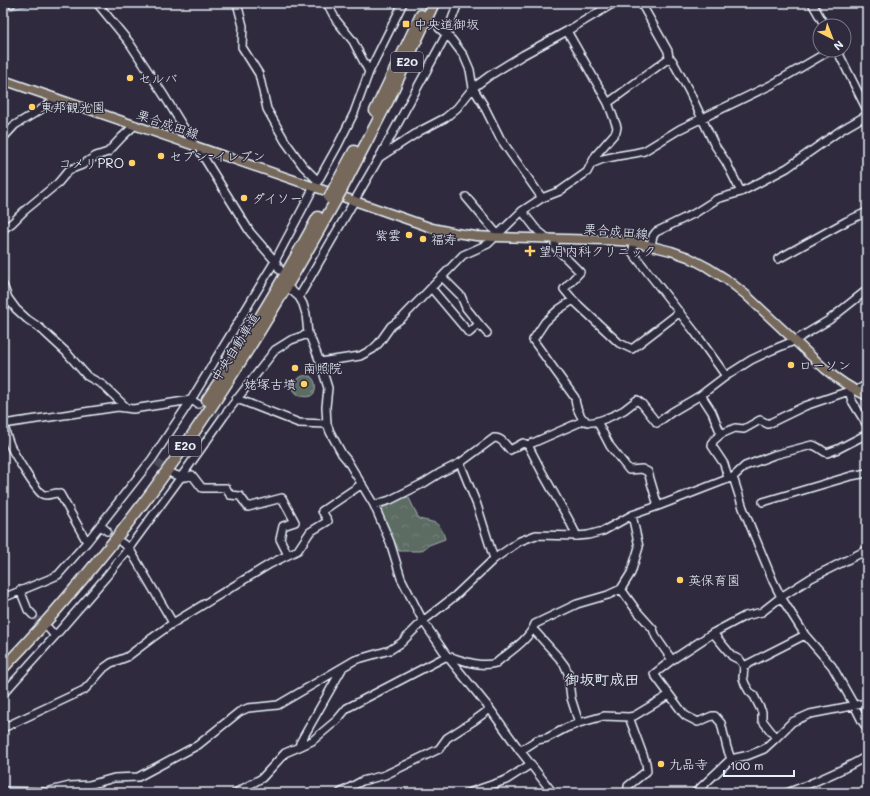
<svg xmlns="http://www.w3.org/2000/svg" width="870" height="796" font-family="Mali,'Klee One',sans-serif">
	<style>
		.forest { fill: url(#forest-crowns); stroke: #a2aeae }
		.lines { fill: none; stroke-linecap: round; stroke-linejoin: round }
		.stream { stroke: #899ba8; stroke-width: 1.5 }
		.minor-tunnel { stroke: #4b4859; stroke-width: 7; stroke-dasharray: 7 3.5; stroke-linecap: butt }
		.minor-casing { stroke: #e8f1f8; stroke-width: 10 }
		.major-casing { stroke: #e8f1f8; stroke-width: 11 }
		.highway-casing { stroke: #e8f1f8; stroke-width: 13 }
		.minor { stroke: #2f2a3d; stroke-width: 7 }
		.major { stroke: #76695c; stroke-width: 8 }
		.highway { stroke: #76695c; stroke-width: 10 }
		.highway-bridge-casing { stroke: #e8f1f8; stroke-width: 13; stroke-linecap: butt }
		.highway-bridge { stroke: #76695c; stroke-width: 10 }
		.poi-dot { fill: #ffd166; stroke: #2f2a3d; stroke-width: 1.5 }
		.labels { text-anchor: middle; stroke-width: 3; stroke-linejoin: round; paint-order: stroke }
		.shield { fill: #2f2a3d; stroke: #b0b5c0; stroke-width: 1 }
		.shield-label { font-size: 12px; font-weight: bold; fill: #e8f1f8 }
		.poi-label { font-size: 13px; fill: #e8f1f8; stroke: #2f2a3d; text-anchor: start }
		.street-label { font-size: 13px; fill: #e8f1f8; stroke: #2f2a3d }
		.quarter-label { font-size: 15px; font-weight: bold; fill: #e8f1f8; stroke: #2f2a3d }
	</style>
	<defs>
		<pattern id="forest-crowns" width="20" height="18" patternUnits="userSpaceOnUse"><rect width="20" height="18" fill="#5c6c63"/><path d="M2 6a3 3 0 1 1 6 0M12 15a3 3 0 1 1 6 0" fill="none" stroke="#73817a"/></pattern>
	</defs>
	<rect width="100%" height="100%" fill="#2f2a3d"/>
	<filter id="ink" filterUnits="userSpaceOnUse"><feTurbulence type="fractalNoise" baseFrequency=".025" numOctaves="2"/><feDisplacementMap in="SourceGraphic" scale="8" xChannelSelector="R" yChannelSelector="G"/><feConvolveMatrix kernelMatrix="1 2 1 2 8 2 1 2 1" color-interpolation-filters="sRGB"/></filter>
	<g filter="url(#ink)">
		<path class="forest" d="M302,376c2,0 5,-1 7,0 6,1 8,12 5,17 -4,6 -14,4 -18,0 -2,-2 -3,-4 -4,-6l3,-6z
			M404,497l5,1 10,21c17,4 21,2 26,20l-16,6 -8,6h-22l-18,-38 3,-7z"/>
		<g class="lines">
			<path class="stream" d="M3,11l35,-8"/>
			<path class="minor-tunnel" d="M417,3l22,25
				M198,404l20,10
				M157,462l13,10
				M33,615l13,12"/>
			<g class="minor-casing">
				<path id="minor" d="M97,3l32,39 36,55 30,49
					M237,3l6,23 -1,21 17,27 8,35 18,32 18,25 15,15
					M327,3l9,17 17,21 16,31
					M641,3l27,48 1,7 3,2 17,31 25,53 12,18 15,30
					M812,3l13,23
					M3,5l9,-2
					M439,28l13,12 12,16 6,14 3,18 10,16 17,34 42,60
					M567,31l41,72
					M837,50l30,60
					M3,138l12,-13 35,-21 6,-6
					M200,148l1,5 49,79 25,29 5,9
					M380,157l40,-26 25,-13 12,-10 16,-20 16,-12 34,-21 44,-24 47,-28
					M591,164l12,-5 14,-3 18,-3 9,-2 36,-22 91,-44 60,-35
					M466,197l32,38
					M3,229l9,-6 12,-12 34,-28 11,-13 13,-5 14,-9 12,-4 14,-15 13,-12
					M547,238l-11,-9 -14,-18 20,-13 18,-7 27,-19 9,-17 20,-23 1,-5 -9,-24 61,-45
					M555,239v8l25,25 -16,17 9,11
					M635,242l-3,10 62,79 32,45
					M651,245l2,-9 3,-4 39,-19 22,-14 24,-7 46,-24 54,-38 26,-15
					M778,259l69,-38 20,-9
					M3,285l5,13 8,11 11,10 13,9 26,24 21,24 16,9 24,23
					M432,289l37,44 10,-9 -13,-16 -5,-12 -19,-19
					M291,290l8,7 4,7 3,10 2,20 3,5 9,23 8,26 -2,19 1,17 3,8 12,22 5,6 27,45 16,37 11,36 22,43 24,35 43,53 28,39 35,45
					M299,297l80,-139 67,-123 12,-32
					M3,306l7,-5
					M680,312l-48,37 -13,-6 -46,-43 -15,10 -13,12 -12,18 42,58c0,7 5,19 10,23 7,5 32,-7 39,-11 4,-3 9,-7 13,-10l5,4 15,19 15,-11 29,-17 25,-19 25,-16 21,-10 22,-9 35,-21 38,-30
					M479,324l8,9
					M320,362l40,-6 13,-7 6,-6 12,-17 11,-8 61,-63 25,-11 34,-33
					M856,391l11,-7
					M701,395l11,17 9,22 -8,7 -1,5 12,18 4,14
					M236,399l9,3 54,21 28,1
					M597,421l13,25 19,24 13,-1 6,3 10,34
					M3,424l115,-17 15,2 58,-9 7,4
					M4,424c1,7 3,14 6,21 4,9 25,44 32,49 5,3 11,-1 15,-1l3,1 27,48
					M721,434l14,-6 9,1 16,-9 8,4 37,-18 44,-15 3,10 15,24
					M528,445l14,27 27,48 8,16
					M460,463l17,42 17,54
					M173,474c8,3 10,5 19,1l10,13h24l4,7 10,1 8,11 34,-9 13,24 -12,4 -3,13 8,16
					M733,477l10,31 30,73 8,16 24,38 27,31 22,39 8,16 5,7
					M763,502l88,-26 16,-3
					M374,505l16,-5 34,-17 16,-10 20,-10 34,-25c7,-1 12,7 16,12l13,-7 5,2 57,-25
					M100,525l7,6
					M122,543l7,5 44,75
					M621,589l15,21 17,19 3,8 16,23
					M20,590l8,20 5,5
					M3,598l46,-19 9,-4 29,-33 65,-83 39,-59 84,-139 39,-74 4,-6 20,-36 16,-32 15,-41 34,-69
					M49,629l6,7
					M533,629l26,29 6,8 3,7 3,25 8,25
					M713,633l19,23 8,4 4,6 -1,12 2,6 4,7 5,5 8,16v8l14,18
					M744,666l61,-31
					M3,694l52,-58 51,-59 23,-29 52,-71 43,-61 51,-66 16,-10 17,-6
					M3,728l81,-38 5,-5 15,-17 7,-5 16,-6 25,-19 21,-15 97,-59 28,-14 12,-18 18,-11 -6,-10 40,-27
					M299,747l13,-6 25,-21 10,-12 100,-52c15,4 33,12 49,7 13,-11 33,-23 39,-39l42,-20 31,-9 13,-6 10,-16 8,-26 -7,-32
					M520,751l17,-11 10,-2 19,-10 13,-5 25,-7 25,1 5,-1 35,-21
					M731,759l-4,-11 -6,-25 -6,-7h-3l-14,6 -12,-6 -3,-3 -29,-39 18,-14 41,-27 32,-17 17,-4 19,-15 30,-19 56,-28
					M3,791l43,1 24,-6 19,-1 25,-7 24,-1 60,-32 41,-33 9,-4 30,-3 77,-45 35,-10 11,-7 22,-22 32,-25 39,-37 26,-18 16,-6 41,1 11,-1 15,-4 29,-16 26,-9 75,-29 12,-11 29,-11 38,-10c6,1 10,6 15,8l11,-4 29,-15
					M235,793l27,-15 23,-25 14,-6 1,-4 42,-74
					M340,793l22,-12 23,-6 54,-26 8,-11 28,-18 15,-11
					M468,793l38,-13 25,-16
					M628,793v-7l19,-15 -1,-8 -17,-46
					M695,793l36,-34 18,-4 15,-6 12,-11 16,-16 18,-8 57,-11
					M787,793c28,-11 55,-22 80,-37"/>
			</g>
			<g class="major-casing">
				<path id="major" d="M3,80l323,111
					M343,197l89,31 24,5 20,3 19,1 108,3 32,2 36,9 17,6 19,10 19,12 19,15 80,75c13,11 27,20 42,27"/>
			</g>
			<g class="highway-casing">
				<path id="highway" d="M375,111l46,-96
					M334,188l20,-37
					M341,191l47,-90 46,-98
					M207,400c40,-59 76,-120 111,-183
					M3,668c23,-24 46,-49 67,-74 104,-120 189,-255 266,-394"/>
			</g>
			<use href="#minor" class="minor"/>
			<use href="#major" class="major"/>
			<use href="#highway" class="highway"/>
			<g class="highway-bridge-casing">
				<path id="highway-bridge" d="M329,198l5,-10
					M336,200l5,-9"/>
			</g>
			<use href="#highway-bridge" class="highway-bridge"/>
		</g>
	</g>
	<g class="poi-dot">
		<rect x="402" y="20" width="8" height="8" rx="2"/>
		<circle cx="130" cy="78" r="4"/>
		<circle cx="32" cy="107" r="4"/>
		<circle cx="161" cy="156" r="4"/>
		<circle cx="132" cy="163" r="4"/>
		<circle cx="244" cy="198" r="4"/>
		<circle cx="409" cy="235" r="4"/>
		<circle cx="423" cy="239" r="4"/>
		<path d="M528 245h4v4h4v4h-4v4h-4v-4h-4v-4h4z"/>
		<circle cx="791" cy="365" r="4"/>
		<circle cx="295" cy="368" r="4"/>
		<circle cx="304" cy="384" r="4"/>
		<circle cx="680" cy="580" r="4"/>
		<circle cx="661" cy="764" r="4"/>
	</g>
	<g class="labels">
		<g class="shield">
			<rect x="391" y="52" width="32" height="20" rx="3"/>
			<rect x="169" y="436" width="32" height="20" rx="3"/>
		</g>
		<g class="shield-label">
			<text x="407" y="66">E20</text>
			<text x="185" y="450">E20</text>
		</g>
		<g class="poi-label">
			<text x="414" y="29">中央道御坂</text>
			<text x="138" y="83">セルバ</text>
			<text x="40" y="112">東邦観光園</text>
			<text x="169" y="161">セブン-イレブン</text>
			<text x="124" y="168" text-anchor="end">コメリPRO</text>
			<text x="252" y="203">ダイソー</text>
			<text x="401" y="240" text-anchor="end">紫雲</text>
			<text x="431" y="244">福寿</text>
			<text x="539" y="256">望月内科クリニック</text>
			<text x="799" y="370">ローソン</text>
			<text x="303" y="373">南照院</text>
			<text x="296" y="389" text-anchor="end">姥塚古墳</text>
			<text x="688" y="585">英保育園</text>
			<text x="669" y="769">九品寺</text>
		</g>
		<g class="street-label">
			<text transform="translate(168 124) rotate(19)" y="5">栗合成田線</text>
			<text transform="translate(616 231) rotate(5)" y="5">栗合成田線</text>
			<text transform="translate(235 347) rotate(-58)" y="5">中央自動車道</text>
		</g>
		<g class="quarter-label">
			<text x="602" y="685">御坂町成田</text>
		</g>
	</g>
	<rect width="870" height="796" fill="none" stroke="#2f2a3d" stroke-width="16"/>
	<rect x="8" y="8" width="854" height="780" fill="none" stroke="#e8f1f8" stroke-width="1.5" filter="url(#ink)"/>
	<g transform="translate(832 38) rotate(138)"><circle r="19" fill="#2f2a3d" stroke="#797a88"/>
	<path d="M0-3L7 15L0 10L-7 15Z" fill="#ffd166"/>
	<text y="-6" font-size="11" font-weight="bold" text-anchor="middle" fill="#e8f1f8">N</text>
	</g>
	<path d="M724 770v6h70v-6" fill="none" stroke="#e8f1f8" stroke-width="2"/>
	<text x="730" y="770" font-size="12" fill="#e8f1f8" stroke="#2f2a3d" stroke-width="3" paint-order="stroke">100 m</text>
</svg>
